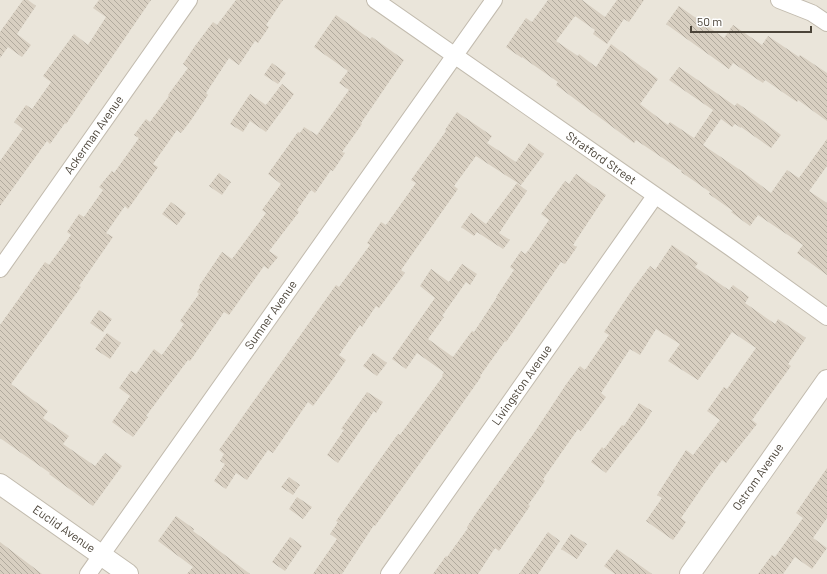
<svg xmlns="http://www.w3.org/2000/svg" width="827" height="574" font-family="Barlow,sans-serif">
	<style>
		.residential { fill: #eae5da }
		.building { fill: url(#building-back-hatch) }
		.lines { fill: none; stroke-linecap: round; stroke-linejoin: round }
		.minor-casing { stroke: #c2bbae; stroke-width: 18 }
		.tertiary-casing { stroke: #c2bbae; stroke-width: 22 }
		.minor { stroke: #fff; stroke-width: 16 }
		.tertiary { stroke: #fff; stroke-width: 20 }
		.labels { text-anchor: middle; stroke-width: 3; stroke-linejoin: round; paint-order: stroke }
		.street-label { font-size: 12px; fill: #4b4439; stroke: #fff }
	</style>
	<defs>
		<pattern id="building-back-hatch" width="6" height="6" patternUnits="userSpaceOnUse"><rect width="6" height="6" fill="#d8cfc1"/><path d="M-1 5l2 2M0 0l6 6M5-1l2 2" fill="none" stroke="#b1aa9e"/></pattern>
	</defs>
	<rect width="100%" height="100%" fill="#f6f3ec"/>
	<path class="residential" d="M0,0h827v574h-827z"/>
	<path class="building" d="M23,0h5l8,6 -19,28 14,11 -9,12 -14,-10 -8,11v-26z
		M99,0h52l-85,124 -1,-1 -15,21 -3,-3 -47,65v-45l23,-32 -9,-7 12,-17 6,4 19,-27 -8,-6 31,-42 14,11 18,-28 -13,-9z
		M236,0h47l-17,25 3,2 -11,16 -3,-2 -16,24 -10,-7 -23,35 2,2 -19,28 -8,10 -4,-3 -24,34 5,3 -30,42 -3,-3 -19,27 7,4 -34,49 2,1 -70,97 37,27 -5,7 26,18 -6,8 32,22 10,-13 17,13 -29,40 -44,-32 1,-1 -50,-35v-113l45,-63 4,3 22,-30 -4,-3 12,-18 5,3 19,-27 -4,-3 13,-16 2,2 25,-35 -5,-3 12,-16 4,3 19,-26 -1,-1 20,-27 -5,-4 12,-18 18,-24 4,3z
		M548,0h34l23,17 12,-17h27l-15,22 -5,-3 -17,25 -14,-10 2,-4 -20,-14 -19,25 22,15 1,-2 17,13 15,-23 47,35 -18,25 28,21 2,-3 24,16 19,-28 -44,-30 10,-13 56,39 2,-3 19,13 25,19 -10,13 -30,-21v1l-6,-4 -3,3 -11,-8 -18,26 40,27 28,21 16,-23 12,8 28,-39v27l-18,25 18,12v72l-30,-22 6,-8 -45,-30 -8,11 -19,-14 2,-1 -24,-17 1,-2 -29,-20 1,-1 -46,-31 -2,3 -78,-58 2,-3 -36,-25v1l-16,-11 20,-29 6,4z
		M679,6l45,32 9,-13 29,20 6,-9 31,21 1,-2 27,18v48l-29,-21 -1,2 -32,-22 -2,3 -30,-20 -4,6 -63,-45z
		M336,15l34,24 2,-2 32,23 -43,63 1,1 -20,28 3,1 -12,18 -2,-1 -16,23 -4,-3 -14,20 2,2 -30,39 9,6 -10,12 -4,-3 -35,49 -5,-3 -34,49 -2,-1 -42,56 2,1 -15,20 -21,-15 18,-26 -11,-8 12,-17 5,3 18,-25 8,6 22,-31 -4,-3 19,-27 -2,-2 3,-5 -1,-1 23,-34 10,7 34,-46 -4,-3 19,-26 -13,-10 30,-42 2,1 4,-6 13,8 32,-45 -10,-7 9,-12 -34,-24z
		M272,63l14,10 -8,11 -14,-9z
		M282,84l12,10 -28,38 -16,-11 -7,11 -13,-8 20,-30 16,11z
		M457,112l35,24 -5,7 29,19 13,-19 15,11 -23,31 -45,-29 -22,30 4,3 -57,81 4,3 -26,35 -3,-2 -14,21 -2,-2 -21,30 7,5 -13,19 -20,27 -5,-4 -35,51 -5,-3 -21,30 -11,-7 -10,16 -12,-8 11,-17 -5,-3 4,-7 -5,-4 117,-165 3,2 31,-42 -3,-2 14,-21 5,3 30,-42 -5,-3 35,-49 -1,-1z
		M219,173l12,9 -9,13 -13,-9z
		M576,174l30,21 -33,50 4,2 -12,17 -4,-2 -55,80 -1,-1 -25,35 1,1 -36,51 -70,98 -1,-1 -32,49h-29l24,-35 -7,-5 8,-12 -2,-1 62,-87 2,1 43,-59 -1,-1 2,-3 -27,-19 -11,16 -14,-10 43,-61 -15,-12 11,-17 18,13 13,-18 15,10 -7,11 -4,-3 -24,34 2,1 -16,22 25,18 19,-26 2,1 23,-35h-1l18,-27 -4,-3 11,-16 4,3 3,-3 21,-31 -8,-6 24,-33 4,3z
		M517,183l10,8 -28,42 11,7 -7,9 -26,-17 -3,4 -13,-9 10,-14 15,11z
		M171,202l15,11 -9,12 -15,-11z
		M672,245l26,18 -3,4 34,23 4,-5 16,12 -4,6 30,21 3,-5 28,19 -18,26 3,2 -39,54 5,4 -31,39 -4,-3 -19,26 -22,32 5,4 -13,18 -27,-19 16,-23 -5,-3 29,-45 7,5 27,-35 -13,-9 17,-24 3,2 29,-41 -24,-16 -34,48 -30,-19 12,-17 -24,-15 -16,26 -10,-6 -29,44 5,4 -25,34 -3,-2 -35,50 2,2 -17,24 2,1 -31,45 -4,-3 -17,26h-45l13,-18 1,1 21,-29 -1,-1 10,-15 57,-79 33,-50 13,-17 5,4 24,-35 -5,-3 28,-42 18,-24 5,4z
		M99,310l13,9 -9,13 -13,-9z
		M107,333l14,10 -11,16 -15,-10z
		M373,353l14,10 -10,13 -14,-10z
		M367,392l16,10 -7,11 -2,-2 -36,52 -11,-8 17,-25 -3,-1z
		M639,403l13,8 -8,13 -38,49 -15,-11 11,-15 2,2 18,-24 2,1z
		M827,468v50l-14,20 14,10 -15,21 -17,-12 -12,17h-25l14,-19 3,2 28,-39 -7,-5z
		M289,477l11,8 -7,10 -12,-8z
		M297,497l15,10 -9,12 -14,-10z
		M176,516l18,13 -1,2 57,43h-63l6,-7 -35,-26z
		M548,532l12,9 -22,33h-19z
		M571,534l16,10 -10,15 -16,-10z
		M290,537l12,9 -17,25 -13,-9z
		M0,542l42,32h-42z
		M617,549l35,25h-37l-11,-8z"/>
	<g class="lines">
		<g class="minor-casing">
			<path id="minor" d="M375,0l356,248 96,69
				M779,0l33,13 15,10
				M0,269l189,-269
				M88,574l406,-574
				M389,574l266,-378"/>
		</g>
		<g class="tertiary-casing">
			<path id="tertiary" d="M0,484l128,90
				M690,574l137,-194"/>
		</g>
		<use href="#minor" class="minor"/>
		<use href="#tertiary" class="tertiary"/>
	</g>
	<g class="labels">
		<g class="street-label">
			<text transform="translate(94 135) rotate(-55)" y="4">Ackerman Avenue</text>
			<text transform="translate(601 158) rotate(35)" y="4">Stratford Street</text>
			<text transform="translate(271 315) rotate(-55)" y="4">Sumner Avenue</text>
			<text transform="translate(522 385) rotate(-55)" y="4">Livingston Avenue</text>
			<text transform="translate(758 477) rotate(-55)" y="4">Ostrom Avenue</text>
			<text transform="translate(64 529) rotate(35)" y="4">Euclid Avenue</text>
		</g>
	</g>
	<path d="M691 26v6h120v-6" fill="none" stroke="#4b4439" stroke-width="2"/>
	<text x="697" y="26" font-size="12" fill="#4b4439" stroke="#ffffff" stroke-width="3" paint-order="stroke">50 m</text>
</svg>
